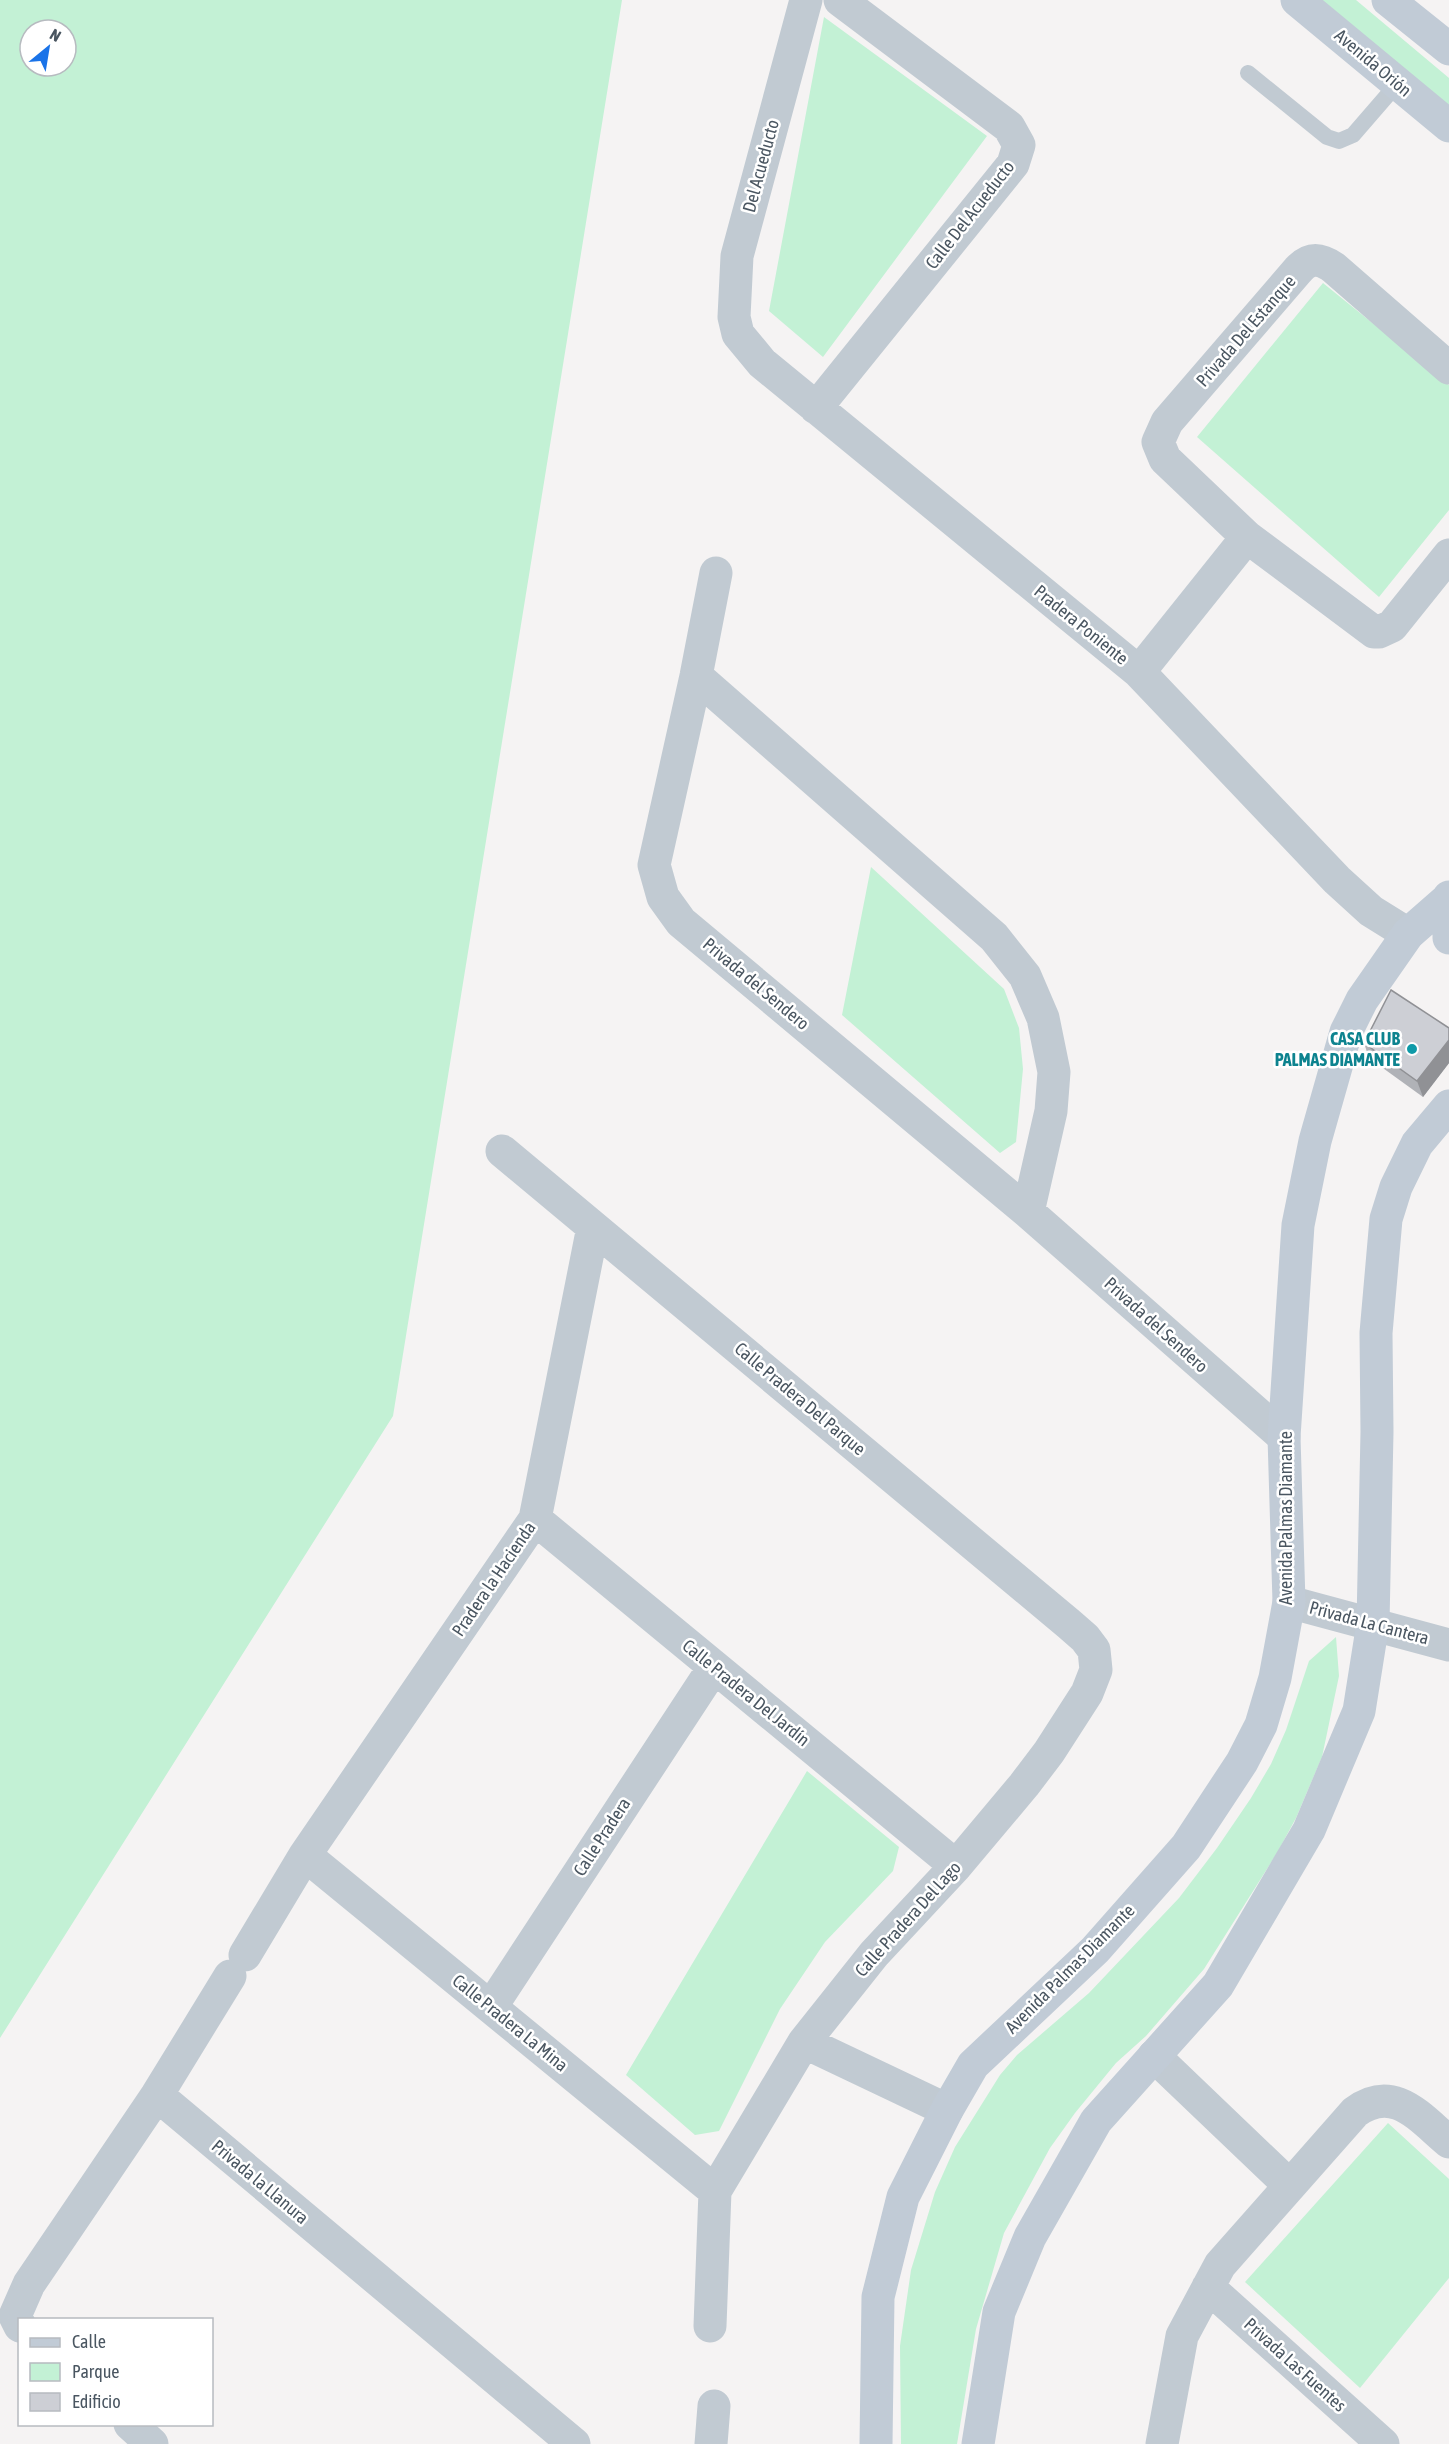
<svg xmlns="http://www.w3.org/2000/svg" width="1449" height="2444" font-family="'Asap Condensed',sans-serif">
	<style>
		.green { fill: #c3f1d5; fill-rule: evenodd }
		.lines { fill: none; stroke-linecap: round; stroke-linejoin: round }
		.lane { stroke: #c1cad2; stroke-width: 16 }
		.street { stroke: #c1cad2; stroke-width: 33 }
		.secondary { stroke: #c1cbd6; stroke-width: 33 }
		.wall { fill: #b0b2b7 }
		.shaded-wall { fill: #909195 }
		.building { fill: #cdcfd5; stroke: #909195; stroke-width: 1.5 }
		.culture-dot { fill: #0f9aa8; stroke: #fff; stroke-width: 2 }
		.labels { text-anchor: middle; stroke-width: 5; stroke-linejoin: round; paint-order: stroke }
		.street-label { font-size: 18px; fill: #4a5661; stroke: #fff }
		.culture-label { font-size: 18px; font-weight: bold; fill: #0d838f; stroke: #fff; text-anchor: end }
	</style>
	<rect width="100%" height="100%" fill="#f5f3f3"/>
	<path class="green" d="M0,0h622l-229,1416 -393,622zM30,30h36v36h-36z
		M1310,0h46l93,78v38z
		M824,17l163,119 -164,221 -54,-46z
		M1323,283l126,102v125l-70,87 -182,-160z
		M871,867l133,122 15,39 4,41 -7,73 -16,11 -158,-138z
		M1336,1637l3,39 -17,81 -26,61 -19,35 -73,116 -58,67 -30,27 -41,50 -25,35 -46,85 -28,96 -19,115h-56l-1,-98 11,-76 24,-78 20,-45 45,-72 17,-20 72,-62 90,-95 38,-50 34,-50 20,-34 15,-34 23,-69z
		M807,1771l92,76 -6,24 -68,71 -45,67 -61,122 -24,4 -69,-60z
		M1388,2123l61,56v99l-89,110 -115,-106z"/>
	<g class="lines">
		<path class="lane" d="M1248,73l79,64 12,4 14,-6 45,-52"/>
		<path class="street" d="M806,0l-69,256 -3,61 4,17 24,29 377,309 198,208 34,31 37,23
			M1449,368l-115,-100c-14,-10 -24,-11 -36,2l-131,152 -9,20 7,17 82,78 127,95h5l13,-6 57,-71
			M816,408l197,-244 6,-19 -10,-18 -169,-127
			M716,573l-20,103 -42,189 9,32 18,25 347,290 256,225
			M1139,672l108,-135
			M696,676l298,261 31,39 18,42 11,54 -3,39 -23,101
			M502,1151l567,473 16,14 9,12 2,20 -9,23 -38,59 -25,33 -68,81 -82,88 -70,88 -89,149 -5,135
			M535,1519l421,347
			M1289,1602l160,43
			M305,1855l410,336
			M245,1955l60,-100 230,-336 58,-292
			M491,2007l223,-340
			M804,2042l143,68
			M1154,2056l135,129
			M157,2095l417,349
			M1208,2287l175,157
			M20,2326l-5,-10 14,-32 128,-189 73,-119
			M130,2424l22,20
			M711,2444l3,-38
			M1162,2444l20,-108 38,-71 135,-153c39,-29 65,6 94,30"/>
		<path class="secondary" d="M1297,0l152,126
			M1388,0l61,49
			M1449,897v41
			M876,2444l2,-147 25,-100 44,-87 26,-45 122,-115 91,-103 56,-85 19,-37 14,-47 14,-76 -5,-165 14,-212 17,-84 31,-109 16,-32 46,-66 40,-35
			M978,2444l21,-132 31,-75 66,-116 122,-136 91,-155 50,-119 14,-88 4,-191 -1,-99 10,-114 10,-32 21,-43 32,-38"/>
	</g>
	<path class="wall" d="M1449,1028v35l-26,34 -54,-39 -5,-15z"/>
	<path class="shaded-wall" d="M1449,1040v23l-26,34 -6,-16z"/>
	<path class="building" d="M1391,990l58,38v12l-32,41 -53,-38z"/>
	<circle class="culture-dot" cx="1412" cy="1049" r="6"/>
	<g class="labels">
		<g class="street-label">
			<text transform="translate(1373 63) rotate(40)" y="6">Avenida Orión</text>
			<text transform="translate(761 166) rotate(-75)" y="6">Del Acueducto</text>
			<text transform="translate(970 215) rotate(-52)" y="6">Calle Del Acueducto</text>
			<text transform="translate(1246 331) rotate(-49)" y="6">Privada Del Estanque</text>
			<text transform="translate(1081 625) rotate(39)" y="6">Pradera Poniente</text>
			<text transform="translate(756 984) rotate(40)" y="6">Privada del Sendero</text>
			<text transform="translate(1156 1325) rotate(42)" y="6">Privada del Sendero</text>
			<text transform="translate(800 1399) rotate(40)" y="6">Calle Pradera Del Parque</text>
			<text transform="translate(1286 1518) rotate(-90)" y="6">Avenida Palmas Diamante</text>
			<text transform="translate(494 1579) rotate(-56)" y="6">Pradera la Hacienda</text>
			<text transform="translate(1369 1623) rotate(15)" y="6">Privada La Cantera</text>
			<text transform="translate(746 1693) rotate(39)" y="6">Calle Pradera Del Jardín</text>
			<text transform="translate(602 1837) rotate(-57)" y="6">Calle Pradera</text>
			<text transform="translate(908 1919) rotate(-48)" y="6">Calle Pradera Del Lago</text>
			<text transform="translate(1070 1969) rotate(-45)" y="6">Avenida Palmas Diamante</text>
			<text transform="translate(510 2023) rotate(39)" y="6">Calle Pradera La Mina</text>
			<text transform="translate(260 2182) rotate(40)" y="6">Privada la Llanura</text>
			<text transform="translate(1295 2365) rotate(42)" y="6">Privada Las Fuentes</text>
		</g>
		<g class="culture-label">
			<text x="1400" y="1045">CASA CLUB<tspan x="1400" dy="21">PALMAS DIAMANTE</tspan></text>
		</g>
	</g>
	<rect x="18" y="2318" width="195" height="108" fill="#ffffff" stroke="#b7bbc0" stroke-width="1.5"/>
	<rect x="30" y="2338" width="30" height="9" fill="#c1cbd6" stroke="#b7bbc0" stroke-width="1.5"/>
	<text x="72" y="2348" font-size="18" fill="#4a5661">Calle</text>
	<rect x="30" y="2363" width="30" height="18" fill="#c3f1d5" stroke="#b7bbc0" stroke-width="1.5"/>
	<text x="72" y="2378" font-size="18" fill="#4a5661">Parque</text>
	<rect x="30" y="2393" width="30" height="18" fill="#cdcfd5" stroke="#b7bbc0" stroke-width="1.5"/>
	<text x="72" y="2408" font-size="18" fill="#4a5661">Edificio</text>
	<g transform="translate(48 48) rotate(30)"><circle r="28" fill="#ffffff" stroke="#b7bbc0" stroke-width="1.5"/>
	<path d="M0-4.5L10 22L0 15L-10 22Z" fill="#1a73e8"/>
	<text y="-9" font-size="16" font-weight="bold" text-anchor="middle" fill="#4a5661">N</text>
	</g>
</svg>
